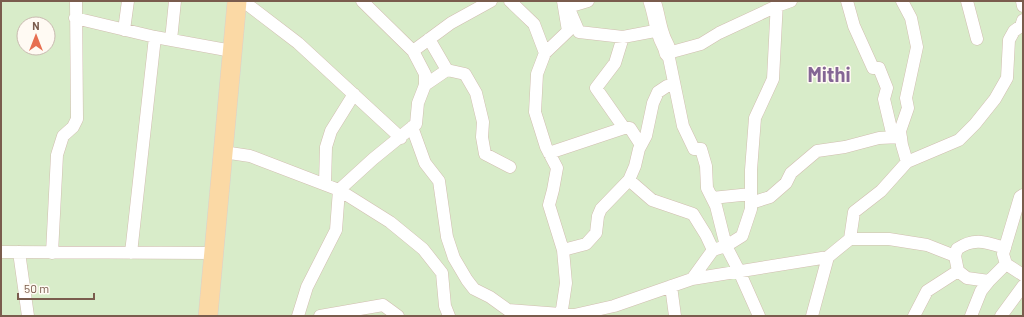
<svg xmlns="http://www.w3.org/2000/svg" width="1024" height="317" font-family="Barlow,sans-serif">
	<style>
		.green { fill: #d8ecc9; fill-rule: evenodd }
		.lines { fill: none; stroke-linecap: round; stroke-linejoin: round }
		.street-casing { stroke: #d1beb0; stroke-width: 13 }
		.secondary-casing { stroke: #d6c0b0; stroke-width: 18 }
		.primary-casing { stroke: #dad1cd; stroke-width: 20 }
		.street { stroke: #fff; stroke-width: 12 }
		.secondary { stroke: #fff; stroke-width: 17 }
		.primary { stroke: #fbd9a5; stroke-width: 19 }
		.labels { text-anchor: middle; stroke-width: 3; stroke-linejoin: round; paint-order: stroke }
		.town-label { font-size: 20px; font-weight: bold; fill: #846695; stroke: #fffaf3 }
	</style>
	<rect width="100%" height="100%" fill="#fdf6ec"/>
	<path class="green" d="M1,1h1022v315h-1022zM24,24h24v24h-24z"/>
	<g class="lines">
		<g class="street-casing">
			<path id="street" d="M243,1l55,42 103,95
				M362,1l51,50 12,23v11l-7,18 -2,21 -43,35 -34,31 51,32 33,27 19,24 3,33 4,10
				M510,1l24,23 11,29
				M847,1l7,25 19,42h6l8,20 -3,11 9,38
				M967,1l10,38
				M1022,1l1,5
				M564,7h4l20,-6
				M570,11l9,21 44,5 37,-7
				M75,18l80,19 77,14
				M124,30l4,-29
				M623,37l-8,26 -19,25 28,40h6l11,17
				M429,39l18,31
				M171,40l4,-39
				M413,51l38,-28 40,-22
				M425,85l22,-15 18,4 11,19 7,29 -1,15 3,17 25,13
				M412,127l13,36 14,18 8,56 7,21 13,22 7,9 16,8 18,13 66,5 40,-9 78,-27 136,-22 22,-18h39l38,6 28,11
				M223,152l27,4 89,34 -3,40 -29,57 -9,29
				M549,153l75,-25
				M907,162l52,-22 16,-16 20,-25 12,-21 2,-38 5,-9 7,-5 2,-6
				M629,180l23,20 41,14 13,21 7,15
				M325,184l1,-37 5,-16 23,-37
				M1023,195l-3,2 -17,57 3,10 17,11
				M712,198l39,-4
				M751,203l19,-6 16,-14 5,-10 26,-22 28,-4 34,-9 22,-1
				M850,239l4,-27 27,-21 26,-29 -5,-17 -2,-14 8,-23 -2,-10 11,-51 -6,-29 -9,-17
				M563,250l23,-6 10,-11 2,-17 3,-7 28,-29 6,-14 4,-17 7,-13 7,-33 5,-11 9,-6h7
				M1,252l213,1
				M19,252l9,64
				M52,253l5,-98 6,-19 10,-9 4,-8 -1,-118
				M131,253l24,-216
				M692,279l21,-29 13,-4 -10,-40 -9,-18 -1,-22 -5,-17h-7l-11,-23 -15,-73 33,-9 18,-11 58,-27 14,-5
				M989,281l-22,-3 -9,-7 -3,-15 2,-7c17,-12 29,-7 48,-1
				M671,286l4,30
				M320,316l63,-11 15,11
				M561,316l5,-33 -3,-33 -14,-45 4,-15 4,-22 -11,-21 -11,-35 2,-38 8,-21 23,-22 -5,-30
				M759,316l-20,-45 -13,-25 16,-10 9,-27v-39l4,-52 18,-39 4,-78
				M812,316l16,-59
				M914,316l13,-25 31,-20
				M971,316l10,-25 8,-10 17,-17
				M1001,316l22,-30"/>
		</g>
		<g class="secondary-casing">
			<path id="secondary" d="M652,1c4,11 5,23 9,34 2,7 6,11 7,18"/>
		</g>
		<g class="primary-casing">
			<path id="primary" d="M208,316l29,-315"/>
		</g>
		<use href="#street" class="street"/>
		<use href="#secondary" class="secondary"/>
		<use href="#primary" class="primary"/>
	</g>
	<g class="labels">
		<g class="town-label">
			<text x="829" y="82">Mithi</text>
		</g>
	</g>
	<rect width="1024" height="317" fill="none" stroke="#7a5c4d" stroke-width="4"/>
	<g transform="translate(36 36)"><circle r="19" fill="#fffaf3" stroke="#cabbb1"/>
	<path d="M0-3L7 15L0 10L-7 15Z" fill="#e76f51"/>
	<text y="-6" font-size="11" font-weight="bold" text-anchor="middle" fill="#7a5c4d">N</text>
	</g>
	<path d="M18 293v6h76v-6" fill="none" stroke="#7a5c4d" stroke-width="2"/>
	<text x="24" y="293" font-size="12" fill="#7a5c4d" stroke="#fffaf3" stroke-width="3" paint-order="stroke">50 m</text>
</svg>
